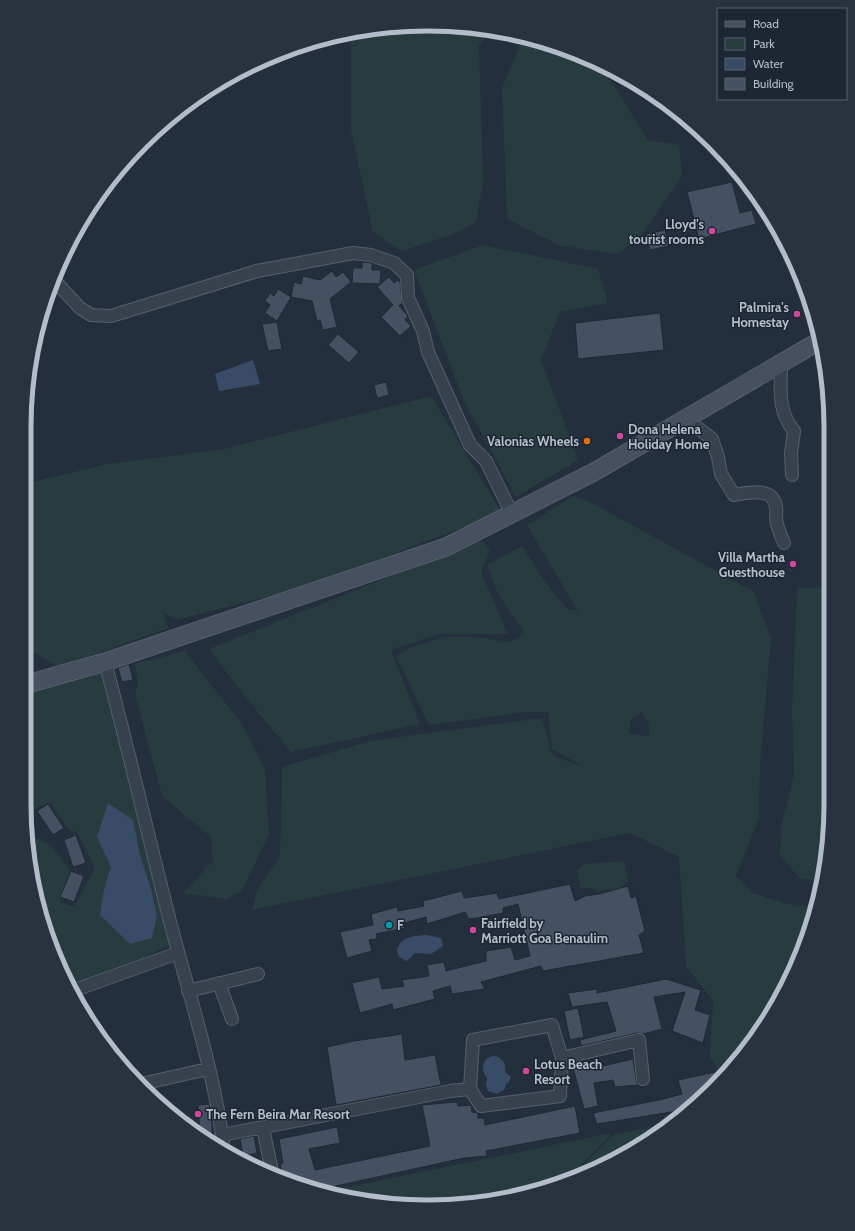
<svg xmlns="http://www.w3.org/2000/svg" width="855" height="1231" font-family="Cabin,sans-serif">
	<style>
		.green { fill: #263c3f; fill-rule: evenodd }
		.water { fill: #394c67 }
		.building { fill: #455162; stroke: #1f2835 }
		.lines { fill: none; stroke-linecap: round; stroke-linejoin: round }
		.street-casing { stroke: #565f6c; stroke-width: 14 }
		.secondary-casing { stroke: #565f6c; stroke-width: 19 }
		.street { stroke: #38414e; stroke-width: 12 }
		.secondary { stroke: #465061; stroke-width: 17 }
		.hotel-dot { fill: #d1479c; stroke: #1d2633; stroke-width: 1.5 }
		.food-dot { fill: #e8710a; stroke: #1d2633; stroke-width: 1.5 }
		.culture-dot { fill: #0f9aa8; stroke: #1d2633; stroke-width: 1.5 }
		.labels { text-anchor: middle; stroke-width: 3; stroke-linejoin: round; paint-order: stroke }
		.poi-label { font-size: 13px; font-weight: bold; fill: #b4bcc9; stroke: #1d2633; text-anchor: start }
		.rim { fill: none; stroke: #b4bcc9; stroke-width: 5 }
	</style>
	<rect width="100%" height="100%" fill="#242f3e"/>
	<path class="green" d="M454,25l38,6 -13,14 4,138 -7,39 -22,12 -52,17 -29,-19 -22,-102v-97l24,-6z
		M524,36l8,2 65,24 23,33 28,45 31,5 3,31 -39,57 -24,21 -58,-8 -54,-27 -5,-131z
		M483,245l115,24 10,34 -48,9 -19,48 37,100 -62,37 -52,-96 -50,-131z
		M431,396l71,117 -203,76 -123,31 -13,-8 5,16 -109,39 -35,-21v-162l83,-20 117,-15z
		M573,496l17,6 164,90 17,47 -11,125 -1,54 -23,58 16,17 32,10 33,4 -28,75 -41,67 -26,27 -12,-19 3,-56 -27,-35 -7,-109 -49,-24 -378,77 5,-20 23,-33 2,-90 88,-26 172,-23 10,37 34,13 -34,-19 -4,-37h-21l-98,13 -33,-69 13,-8 35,-11h29l38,5 14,-9 -27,-39 -11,-29 35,-19 21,33 24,30 11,2 -51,-86zM641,712l8,12v13l-20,-4 2,-14z
		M481,540l9,11 -9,21 27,62h-70l-47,16 29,74 -129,28 -52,-63 -30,-40z
		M829,587l1,243 -8,51 -22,-2 -20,-24 1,-29 13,-51 -2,-64 5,-123z
		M185,651l56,72 24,46 4,65 -27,57 -16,8 -43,-6 30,-32 -2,-24 -49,-41 -27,-101 3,-14 -3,-17z
		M101,669l69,276 -37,18 -64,22 -14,-27 -17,-50 -10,-74 23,11 20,26 -11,31 14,5 21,-39 -18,-36 -7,-1 -20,-29 -17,8 -9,-10v-108z
		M624,861l4,21 -10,7 -23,2 -3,-3h-11l-4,-17 7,-7z
		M667,1124l-61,41 -35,12 44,-43z
		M611,1133l-3,5 -41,41 -61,20 -78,8 -53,-3 -46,-13z"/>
	<path class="water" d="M253,360l7,24 -41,7 -4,-17z
		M108,803l25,17 7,35 11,34 6,27 -5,22 -22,6 -30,-29 4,-26 7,-22 -14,-30z
		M427,935l14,3 2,8 -12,8 -16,-1 -8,8 -8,-4 -2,-7c4,-14 18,-14 30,-15z
		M494,1056c9,2 12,8 11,16l6,5 -2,5 -3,2 -2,6 -7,4 -9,-3 -2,-7 1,-6c-7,-9 -5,-20 7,-22z"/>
	<path class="building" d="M732,182l8,31 12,-3 4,14 -57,15 -12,-47z
		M665,230l4,16 -19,4 -4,-16z
		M362,262l10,1v7h9l-1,14 -28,-1 1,-15h9z
		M332,271l4,6 7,-5 8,10 -21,17 7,28 -14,3 -3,-10 -3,1 -5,-20 -21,-4 3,-15 7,2 2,-8 17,4z
		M389,277l5,6 4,-3 2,2 2,21 -3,3 8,9 1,1 -3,4 6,6 -11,10 -19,-19 12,-12 -16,-18z
		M278,289l13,8 -14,24 -12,-8 5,-8 -5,-4 5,-8 4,3z
		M660,313l4,37 -86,9 -3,-36z
		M277,322l5,27 -14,2 -6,-27z
		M338,334l21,18 -10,11 -21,-18z
		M386,382l3,13 -12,3 -3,-13z
		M129,664l4,16 -11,2 -4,-14z
		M48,804l16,24 -11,7 -16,-24z
		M76,835l10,28 -13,4 -9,-27z
		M71,871l13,5 -10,26 -14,-5z
		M570,884l5,17 10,-5 14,-2 29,-8 3,12 5,-2 9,35 -6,4 5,18 -101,18 -2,-5 -60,16 4,7 -33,5 -2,-8 -17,5 2,8 -42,11 -1,-6 -32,9 -8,-30 27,-6 3,12 22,-3 -2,-6 27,-4 -2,-11 17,-3 2,9 40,-10v-10l25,-4 4,13 15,-4 -12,-52 -15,4v5l-26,5 -8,1 -4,-7 -38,12 -1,-7 -22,6 1,5 -29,6 1,5 -8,1 3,11 -25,7 -7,-26 33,-7 -2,-11 26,-7 1,4 26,-5 -1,-5 39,-10 2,7 33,-5 2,6z
		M666,979l35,11 -6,20 15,5 -7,28 -31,-12 13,-39 -31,5 8,32 -19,5 -6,-1 -56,13 -1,-6 36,-9 -9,-29 -35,5 -4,-14 29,-4v4z
		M578,1008l6,29 -14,3 -6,-29z
		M402,1034l3,26 30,-5 6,30 -105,20 -9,-58 27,-6z
		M633,1059l3,21 2,5 -23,2 -2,-7 -19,3 4,23 -14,3 -11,-42 29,-4 1,3z
		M715,1072l3,9 -28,28 -93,15 -4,-11 66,-13 23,-6 -4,-14z
		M457,1102l1,4 13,-1 1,7 6,1v5h6l1,7 90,-19 5,27 -94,18 1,5 -23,2 -137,30 -1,-3 -10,3 -32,-9 -4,-15 3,-1 -4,-24 58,-12 3,16 -31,6 6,21 115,-24 -8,-41z
		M209,1104l3,19v20l-12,-8 -2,-30z
		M254,1136l3,17 -14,3 -3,-17z"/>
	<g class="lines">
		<g class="street-casing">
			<path id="street" d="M53,279l27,29 11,7 20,1 146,-45 96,-18 18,2 23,8 13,12 1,23 15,33 5,21 42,93 16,16 26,53
				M781,364c0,25 -4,46 13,67l-3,22 1,22
				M681,421l17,7 14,11 6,18 3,17 13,21c14,-2 39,-9 42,12 1,4 0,8 0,12 1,8 5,17 8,24
				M105,662c24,89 44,178 67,267 19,73 44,148 52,223
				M219,983l13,36
				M72,991l106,-38
				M188,991l70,-17
				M562,1058l77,-18 4,39
				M141,1084l67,-15
				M263,1128l10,48
				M222,1135l228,-44 20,-2 11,17 79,-10 2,-38 -10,-33 -79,15 -3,49"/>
		</g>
		<g class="secondary-casing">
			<path id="secondary" d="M24,685l81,-23 341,-115 148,-75 227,-132"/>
		</g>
		<use href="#street" class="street"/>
		<use href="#secondary" class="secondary"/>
	</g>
	<g class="hotel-dot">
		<circle cx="712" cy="231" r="4"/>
		<circle cx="797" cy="314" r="4"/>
		<circle cx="620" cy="436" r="4"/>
		<circle cx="793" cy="564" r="4"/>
		<circle cx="473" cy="930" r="4"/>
		<circle cx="526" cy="1071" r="4"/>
		<circle cx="198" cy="1114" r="4"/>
	</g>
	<circle class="food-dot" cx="587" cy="441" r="4"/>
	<circle class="culture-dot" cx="389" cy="925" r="4"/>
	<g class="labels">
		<g class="poi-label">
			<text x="704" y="229" text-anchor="end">Lloyd's<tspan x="704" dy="15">tourist rooms</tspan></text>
			<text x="789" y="312" text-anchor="end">Palmira's<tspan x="789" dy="15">Homestay</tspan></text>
			<text x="628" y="434">Dona Helena<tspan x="628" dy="15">Holiday Home</tspan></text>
			<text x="579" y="446" text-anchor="end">Valonias Wheels</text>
			<text x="785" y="562" text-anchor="end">Villa Martha<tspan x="785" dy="15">Guesthouse</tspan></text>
			<text x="481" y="928">Fairfield by<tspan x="481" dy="15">Marriott Goa Benaulim</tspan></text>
			<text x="397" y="930">F</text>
			<text x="534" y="1069">Lotus Beach<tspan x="534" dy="15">Resort</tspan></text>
			<text x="206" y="1119">The Fern Beira Mar Resort</text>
		</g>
	</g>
	<path d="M0 0H855V1231H0ZM427 31H428A396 396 0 0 1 824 427V804A396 396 0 0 1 428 1200H427A396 396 0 0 1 31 804V427A396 396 0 0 1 427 31Z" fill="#29323f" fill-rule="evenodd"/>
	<path class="rim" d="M427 31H428A396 396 0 0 1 824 427V804A396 396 0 0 1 428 1200H427A396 396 0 0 1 31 804V427A396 396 0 0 1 427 31Z"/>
	<rect x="717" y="8" width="130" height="92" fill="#1d2633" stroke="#59626f"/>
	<rect x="725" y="21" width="20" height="6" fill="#465061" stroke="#59626f"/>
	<text x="753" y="28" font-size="12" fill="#b4bcc9">Road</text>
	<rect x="725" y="38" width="20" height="12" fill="#263c3f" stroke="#59626f"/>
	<text x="753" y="48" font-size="12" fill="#b4bcc9">Park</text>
	<rect x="725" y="58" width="20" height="12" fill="#394c67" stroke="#59626f"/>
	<text x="753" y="68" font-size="12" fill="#b4bcc9">Water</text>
	<rect x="725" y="78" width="20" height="12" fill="#455162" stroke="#59626f"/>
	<text x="753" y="88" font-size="12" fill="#b4bcc9">Building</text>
</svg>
